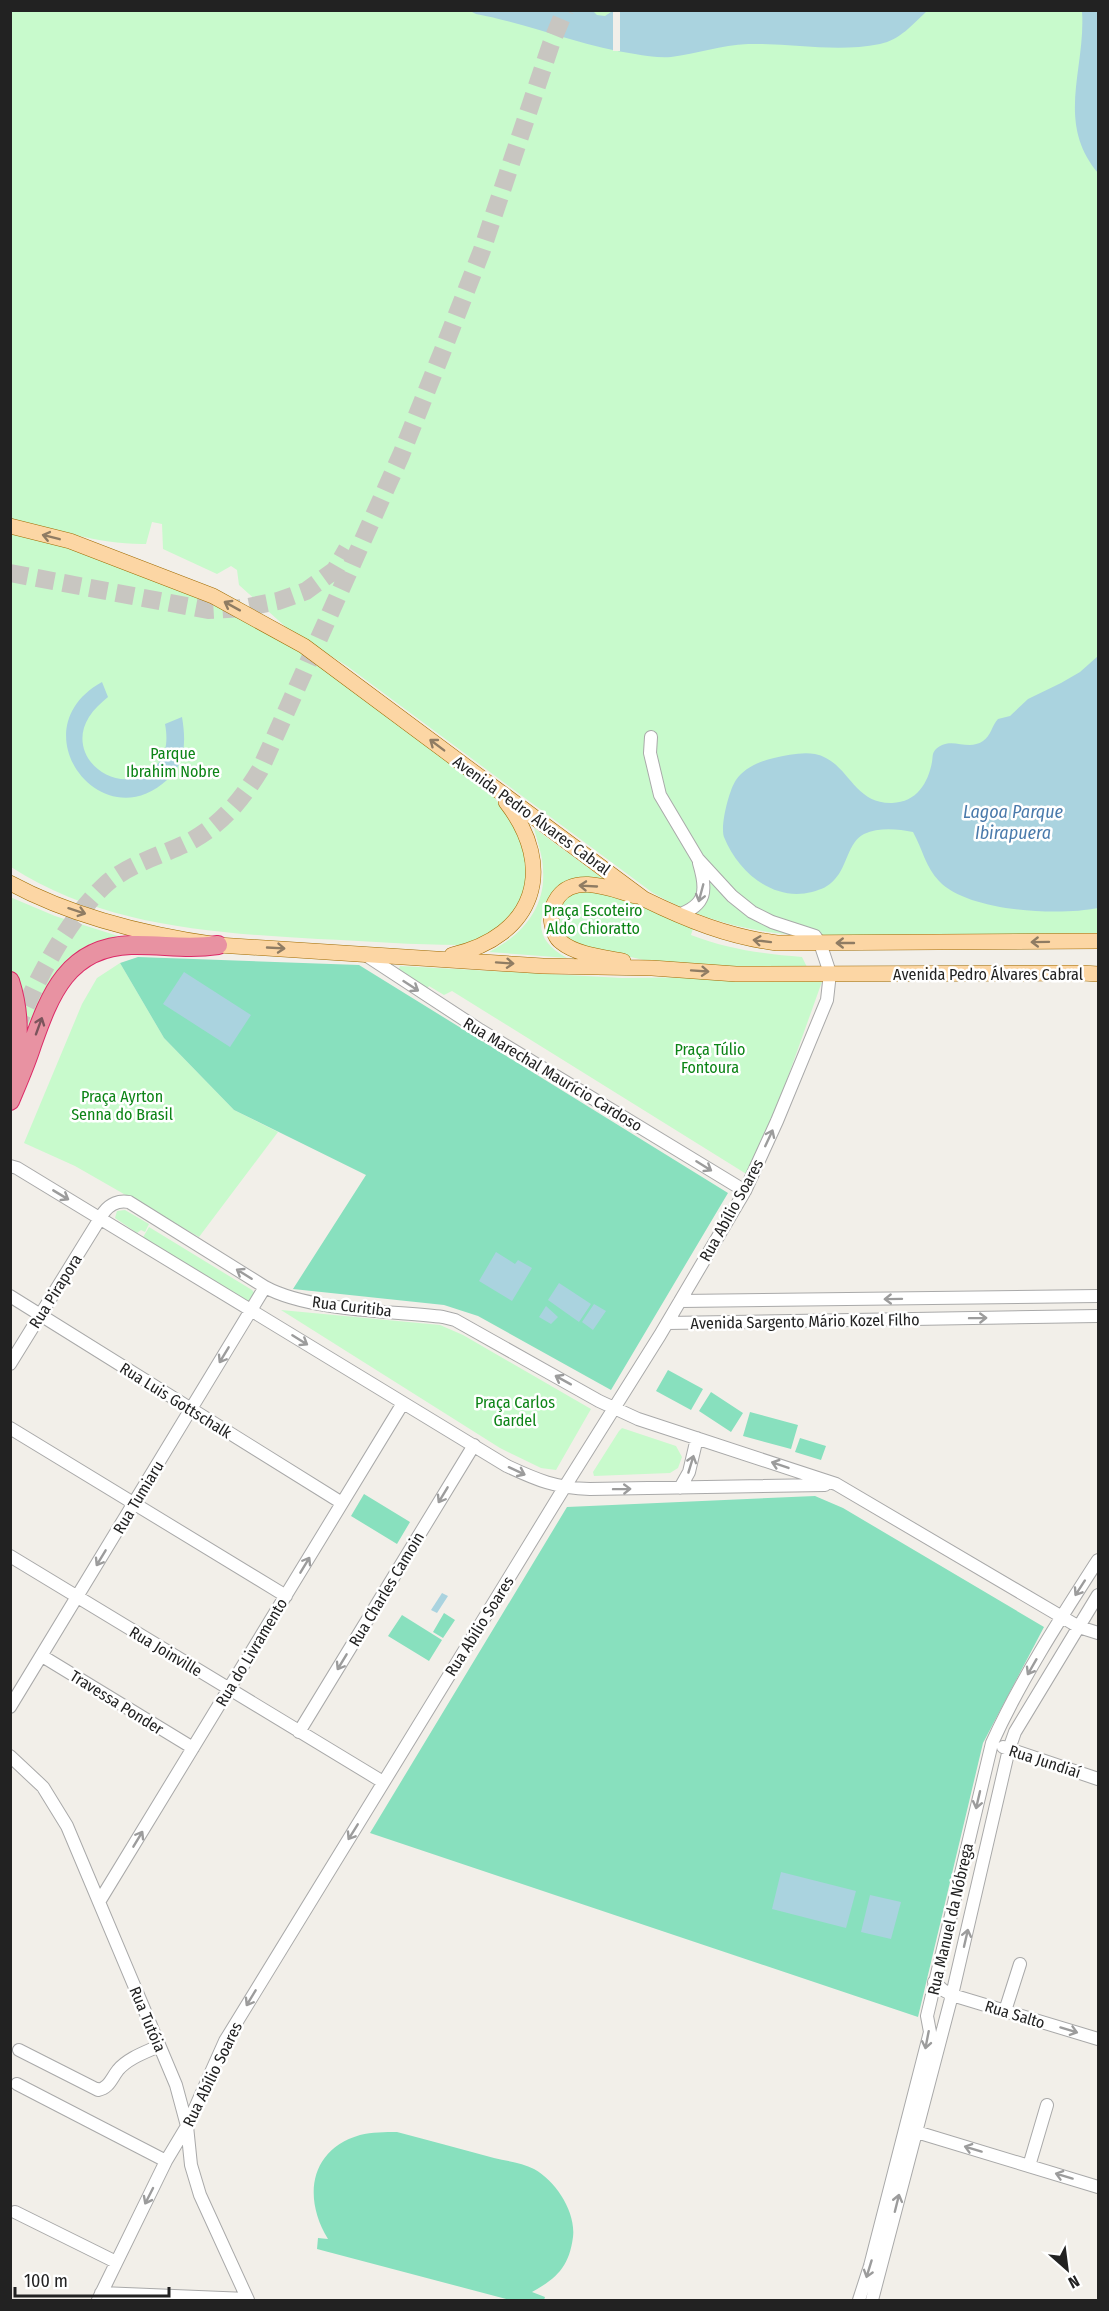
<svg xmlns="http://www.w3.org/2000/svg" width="1109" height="2311" font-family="'Fira Sans Condensed',sans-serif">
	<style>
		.park { fill: #c8facc }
		.pitch { fill: #88e0be }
		.water { fill: #aad3df }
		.pier { fill: #f2efe9 }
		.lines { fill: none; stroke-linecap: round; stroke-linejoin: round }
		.highway-tunnel { stroke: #c8c6c1; stroke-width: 18; stroke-dasharray: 18 9; stroke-linecap: butt }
		.minor-casing { stroke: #a9a9a9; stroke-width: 14 }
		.major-casing { stroke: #a06b00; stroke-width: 16 }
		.highway-casing { stroke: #dc2a67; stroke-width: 20 }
		.minor { stroke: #fff; stroke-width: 12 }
		.major { stroke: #fcd6a4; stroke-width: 15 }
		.highway { stroke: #e892a2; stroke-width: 18 }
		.oneway { stroke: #8f7c63 }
		.oneway2 { stroke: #9c9c9c }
		.oneway3 { stroke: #7b545c }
		.labels { text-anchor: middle; stroke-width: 5; stroke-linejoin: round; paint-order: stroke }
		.park-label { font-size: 16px; fill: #0c8416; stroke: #fff }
		.street-label { font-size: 16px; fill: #222; stroke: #fff }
		.water-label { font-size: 18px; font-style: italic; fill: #4a7aab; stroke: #fff }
	</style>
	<rect width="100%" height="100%" fill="#f2efe9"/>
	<path class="park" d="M11,11h1087v923c-58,0 -116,1 -174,2 -97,2 -183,7 -271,-43l-306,-227 -59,-37 -49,-44 -2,-15 -6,-4 -14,8 -54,-25 -1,-25 -10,-2 -6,22c-46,1 -90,-15 -135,-25z
		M10,529l55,14 144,55 89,52 190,141c55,55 55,130 -28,154 -47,0 -94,-4 -142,-6 -105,-6 -216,-13 -307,-72z
		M534,828l71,52 -56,17c-14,30 -10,45 18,61l-78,-6c32,-16 57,-44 54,-82 0,-14 -6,-29 -9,-42z
		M581,887l63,16 50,22 -3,10c36,14 72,19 111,22l5,10 -69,2 -81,-6 -83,-19 -17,-16c-1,-27 1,-27 24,-41z
		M10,897l45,19 63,20 -34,12 -15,11 -38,61 -17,34h-4z
		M120,963l44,75 70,72 44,22 -79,105 -124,-71 -51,-23 58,-139 15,-26z
		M400,966l222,12 202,-2 -50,140 -26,59 -296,-184 -8,4 -15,-9 -2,3 -29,-18z
		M125,1210l24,14 -4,8 -4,-2 -4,3 -22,-15 2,-7z
		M149,1227l103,63 4,5 -2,5 -6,2 -106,-63z
		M281,1310l159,15 23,10 128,74 -35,61 -15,-2 -41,-20z
		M622,1428l54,18 6,11 -4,11 -8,5 -76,3 -1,-4 26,-41z"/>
	<path class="pitch" d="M138,957l221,8 369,228 -117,197 -133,-74 -34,-11 -151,-16 73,-114 -132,-65 -70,-72 -44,-75z
		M668,1370l35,19 -12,21 -35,-19z
		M711,1392l32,21 -12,19 -32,-21z
		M750,1412l48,13 -7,24 -48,-13z
		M800,1438l26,8 -5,14 -26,-8z
		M364,1494l46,28 -13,22 -46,-28z
		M815,1496l28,12 201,119 -61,116 -65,274 -548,-184 197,-326z
		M444,1613l11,7 -12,18 -10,-6z
		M402,1615l40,25 -13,21 -41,-25z
		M397,2132c33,9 65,17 97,26 13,3 29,5 40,11 22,12 42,43 39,68 -4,30 -16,41 -41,55l13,5 -1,3h-34l-193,-51 1,-11 10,1c-25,-41 -19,-89 32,-104 12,-3 25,-3 37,-3z"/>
	<path class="water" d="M592,10l5,5 8,1 9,-6 313,1c-14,13 -27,29 -47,33 -44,9 -89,-1 -132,0 -27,1 -51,10 -77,13 -11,1 -25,-1 -36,-3 -55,-8 -106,-30 -159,-40l-6,-3z
		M1082,11h16v162c-43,-51 -12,-104 -16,-162z
		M1098,656v252c-39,8 -130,4 -159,-27 -13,-13 -17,-33 -26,-49 -15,-3 -34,-5 -49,2 -16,8 -17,33 -29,45 -7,8 -13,10 -23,13 -39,10 -74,-20 -88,-55 -4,-11 5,-47 12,-57 8,-12 24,-19 38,-22 13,-3 28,-6 41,-4 34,7 37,50 77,49 25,-1 36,-20 40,-41 1,-6 0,-9 4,-13 15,-14 31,3 47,-8 8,-5 9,-16 15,-22l12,-3 18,-17 33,-16 19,-11z
		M102,682l6,15c-7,6 -14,12 -19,20 -26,41 31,84 66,50 12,-12 13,-27 10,-43l17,-7c4,24 4,46 -15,63 -66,61 -150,-51 -65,-98z
		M184,972l67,43 -21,32 -67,-43z
		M496,1252l19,12 3,-4 14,8 -20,33 -33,-20z
		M559,1283l32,21 -12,18 -31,-22z
		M594,1304l12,7 -13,19 -11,-8z
		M546,1306l12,11 -7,7 -12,-7z
		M442,1593l6,3 -11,17 -6,-3z
		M781,1872l75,19 -10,37 -74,-19z
		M870,1895l31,7 -10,37 -30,-7z"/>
	<path class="pier" d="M613,11h7v40h-7z"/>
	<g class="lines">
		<path class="highway-tunnel" d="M10,573l198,37 35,-2 35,-7 28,-10 29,-21 12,-21
			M15,1030c22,-50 50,-108 91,-146 23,-20 54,-28 81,-41 33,-17 54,-42 73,-73l141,-315 42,-105 39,-100 69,-206 14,-34"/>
		<g class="minor-casing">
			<path id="minor" d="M678,915c29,-10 29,-25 21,-52
				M364,954l116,76 265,161
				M10,1166l7,2 490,298c30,14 49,22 83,23l235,-4
				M10,1296l332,207
				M680,1301l418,-5
				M667,1323l431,-7
				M10,1364l94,-152c6,-8 15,-12 25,-10l136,85c44,24 128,24 178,30l12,3 144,81 39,18 198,65 243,143 19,6
				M10,1428l276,168
				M680,1488l9,-16 8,-34
				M10,1556l373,226
				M42,1656l151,92
				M10,1707l255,-420
				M299,1732l175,-287
				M1003,1747l95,32
				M10,1756l33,31 24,39 109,259 11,41 4,39 9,30 48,105
				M99,1902l304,-499
				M934,1982l9,8 9,5 146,44
				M1005,2011l15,-47
				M19,2050l79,40c11,-2 13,-11 20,-20 10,-12 28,-18 41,-24
				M17,2084l149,77
				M910,2130l188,57
				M1029,2166l18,-61
				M15,2212l101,50
				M101,2293l146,6
				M98,2300l68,-139 21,-35 38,-85 339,-553 96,-153 85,-144 32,-70 50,-121 3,-27 -10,-30 -5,-7 -43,-14 -20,-10 -20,-16 -34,-37 -38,-64 -10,-42 1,-16
				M859,2300l11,-34 60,-234 -3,-16 65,-273c29,-64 68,-124 106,-183
				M872,2300l80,-305 57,-246 6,-17 83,-137"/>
		</g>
		<g class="major-casing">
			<path id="major" d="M10,526l60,15 143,55 91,50 340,253c43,21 85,38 133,44l321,-2
				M10,883c63,34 138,52 208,62l325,21 109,2 84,6 346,-1 16,1
				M452,955c83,-19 105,-87 54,-153
				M623,961c-20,-4 -46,-6 -62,-19 -7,-5 -9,-15 -10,-24 -1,-8 3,-15 7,-21 18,-24 55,-7 78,-1"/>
		</g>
		<g class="highway-casing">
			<path id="highway" d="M10,981c10,31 10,62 2,93
				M10,1101c8,-19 16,-37 22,-56 18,-51 36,-98 99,-100 31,-1 55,5 87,0"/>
		</g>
		<use href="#minor" class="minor"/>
		<use href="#major" class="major"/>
		<use href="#highway" class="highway"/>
	</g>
	<defs><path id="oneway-shaft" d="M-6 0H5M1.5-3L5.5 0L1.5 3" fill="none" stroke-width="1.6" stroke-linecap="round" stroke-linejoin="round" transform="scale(1.5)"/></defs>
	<g class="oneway">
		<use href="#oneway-shaft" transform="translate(51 537) rotate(-166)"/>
		<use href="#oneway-shaft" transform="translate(232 606) rotate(-151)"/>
		<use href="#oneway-shaft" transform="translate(437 745) rotate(-143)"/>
		<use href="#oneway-shaft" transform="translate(588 886) rotate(-177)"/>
		<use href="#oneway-shaft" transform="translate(77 911) rotate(18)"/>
		<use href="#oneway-shaft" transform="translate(762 941) rotate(-173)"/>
		<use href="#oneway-shaft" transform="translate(1040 942) rotate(179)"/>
		<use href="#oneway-shaft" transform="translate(845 943) rotate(180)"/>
		<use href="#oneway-shaft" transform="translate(276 948) rotate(3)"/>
		<use href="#oneway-shaft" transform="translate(505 963) rotate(4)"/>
		<use href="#oneway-shaft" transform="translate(700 971) rotate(4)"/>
	</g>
	<g class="oneway2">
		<use href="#oneway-shaft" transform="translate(701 893) rotate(105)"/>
		<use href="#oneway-shaft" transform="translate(411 986) rotate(33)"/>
		<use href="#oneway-shaft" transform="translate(769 1138) rotate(-65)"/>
		<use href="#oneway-shaft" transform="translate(704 1166) rotate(32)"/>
		<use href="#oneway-shaft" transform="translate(61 1195) rotate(31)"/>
		<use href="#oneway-shaft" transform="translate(244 1274) rotate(-148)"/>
		<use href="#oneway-shaft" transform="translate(893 1299) rotate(179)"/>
		<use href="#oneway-shaft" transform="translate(978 1318) rotate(-1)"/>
		<use href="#oneway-shaft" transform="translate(300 1340) rotate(32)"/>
		<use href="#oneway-shaft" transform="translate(224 1355) rotate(121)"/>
		<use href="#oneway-shaft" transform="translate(563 1380) rotate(-151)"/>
		<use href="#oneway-shaft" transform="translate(691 1464) rotate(-73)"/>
		<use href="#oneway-shaft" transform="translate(780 1465) rotate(-161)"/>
		<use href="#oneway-shaft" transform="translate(517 1471) rotate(25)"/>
		<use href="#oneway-shaft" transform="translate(622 1489) rotate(-1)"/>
		<use href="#oneway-shaft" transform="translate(443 1495) rotate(121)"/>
		<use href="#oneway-shaft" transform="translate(101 1558) rotate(121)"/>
		<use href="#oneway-shaft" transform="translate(305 1565) rotate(-59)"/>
		<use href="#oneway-shaft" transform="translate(1080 1588) rotate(123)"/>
		<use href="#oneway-shaft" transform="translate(342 1662) rotate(121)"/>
		<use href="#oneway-shaft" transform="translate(1032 1667) rotate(120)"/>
		<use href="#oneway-shaft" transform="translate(978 1800) rotate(103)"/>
		<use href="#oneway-shaft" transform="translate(353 1832) rotate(122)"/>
		<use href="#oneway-shaft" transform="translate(138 1839) rotate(-59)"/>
		<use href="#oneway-shaft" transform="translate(966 1938) rotate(-77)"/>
		<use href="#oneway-shaft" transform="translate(251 1998) rotate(121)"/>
		<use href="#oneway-shaft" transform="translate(1069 2030) rotate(17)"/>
		<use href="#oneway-shaft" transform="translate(927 2040) rotate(101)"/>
		<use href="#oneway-shaft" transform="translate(973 2149) rotate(-163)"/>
		<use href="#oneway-shaft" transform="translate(1064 2176) rotate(-163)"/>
		<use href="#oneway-shaft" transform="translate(149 2196) rotate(117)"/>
		<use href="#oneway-shaft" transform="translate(897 2203) rotate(-76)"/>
		<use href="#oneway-shaft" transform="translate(869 2269) rotate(107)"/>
	</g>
	<use class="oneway3" href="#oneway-shaft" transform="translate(39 1026) rotate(-70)"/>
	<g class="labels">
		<g class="park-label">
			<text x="173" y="759">Parque<tspan x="173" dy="18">Ibrahim Nobre</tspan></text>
			<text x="593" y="916">Praça Escoteiro<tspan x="593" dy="18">Aldo Chioratto</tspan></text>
			<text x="710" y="1055">Praça Túlio<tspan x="710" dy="18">Fontoura</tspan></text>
			<text x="122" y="1102">Praça Ayrton<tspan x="122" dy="18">Senna do Brasil</tspan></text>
			<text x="515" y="1408">Praça Carlos<tspan x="515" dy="18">Gardel</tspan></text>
		</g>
		<g class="street-label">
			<text transform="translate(532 815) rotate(36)" y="6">Avenida Pedro Álvares Cabral</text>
			<text x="988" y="980">Avenida Pedro Álvares Cabral</text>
			<text transform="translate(553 1074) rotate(31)" y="6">Rua Marechal Maurício Cardoso</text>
			<text transform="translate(731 1210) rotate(-61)" y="6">Rua Abílio Soares</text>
			<text transform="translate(55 1291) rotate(-58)" y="6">Rua Pirapora</text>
			<text transform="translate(352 1306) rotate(7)" y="6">Rua Curitiba</text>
			<text transform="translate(805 1321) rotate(-1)" y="6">Avenida Sargento Mário Kozel Filho</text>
			<text transform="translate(176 1400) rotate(32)" y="6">Rua Luis Gottschalk</text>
			<text transform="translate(138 1497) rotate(-59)" y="6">Rua Tumiaru</text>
			<text transform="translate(386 1589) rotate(-59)" y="6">Rua Charles Camoin</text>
			<text transform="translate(479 1626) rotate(-58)" y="6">Rua Abílio Soares</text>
			<text transform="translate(166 1651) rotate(31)" y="6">Rua Joinville</text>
			<text transform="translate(251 1652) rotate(-59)" y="6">Rua do Livramento</text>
			<text transform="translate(117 1702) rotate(32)" y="6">Travessa Ponder</text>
			<text transform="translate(1045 1761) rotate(18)" y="6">Rua Jundiaí</text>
			<text transform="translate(950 1919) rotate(-77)" y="6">Rua Manuel da Nóbrega</text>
			<text transform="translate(1015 2014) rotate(17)" y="6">Rua Salto</text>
			<text transform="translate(148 2019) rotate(67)" y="6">Rua Tutóia</text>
			<text transform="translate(212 2074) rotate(-64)" y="6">Rua Abílio Soares</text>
		</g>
		<g class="water-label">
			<text x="1013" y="818">Lagoa Parque<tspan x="1013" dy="21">Ibirapuera</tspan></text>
		</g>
	</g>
	<rect width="1109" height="2311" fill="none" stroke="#222222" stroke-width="24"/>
	<g transform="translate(1067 2269) rotate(152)" stroke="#ffffff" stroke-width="4.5" paint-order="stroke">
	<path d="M0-4.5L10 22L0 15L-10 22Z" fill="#222222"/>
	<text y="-9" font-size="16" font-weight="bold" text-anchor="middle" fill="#222222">N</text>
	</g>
	<path d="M15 2287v9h154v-9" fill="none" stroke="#222222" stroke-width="3"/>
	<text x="24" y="2287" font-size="18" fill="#222222" stroke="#ffffff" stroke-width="4.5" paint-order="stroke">100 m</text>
</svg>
